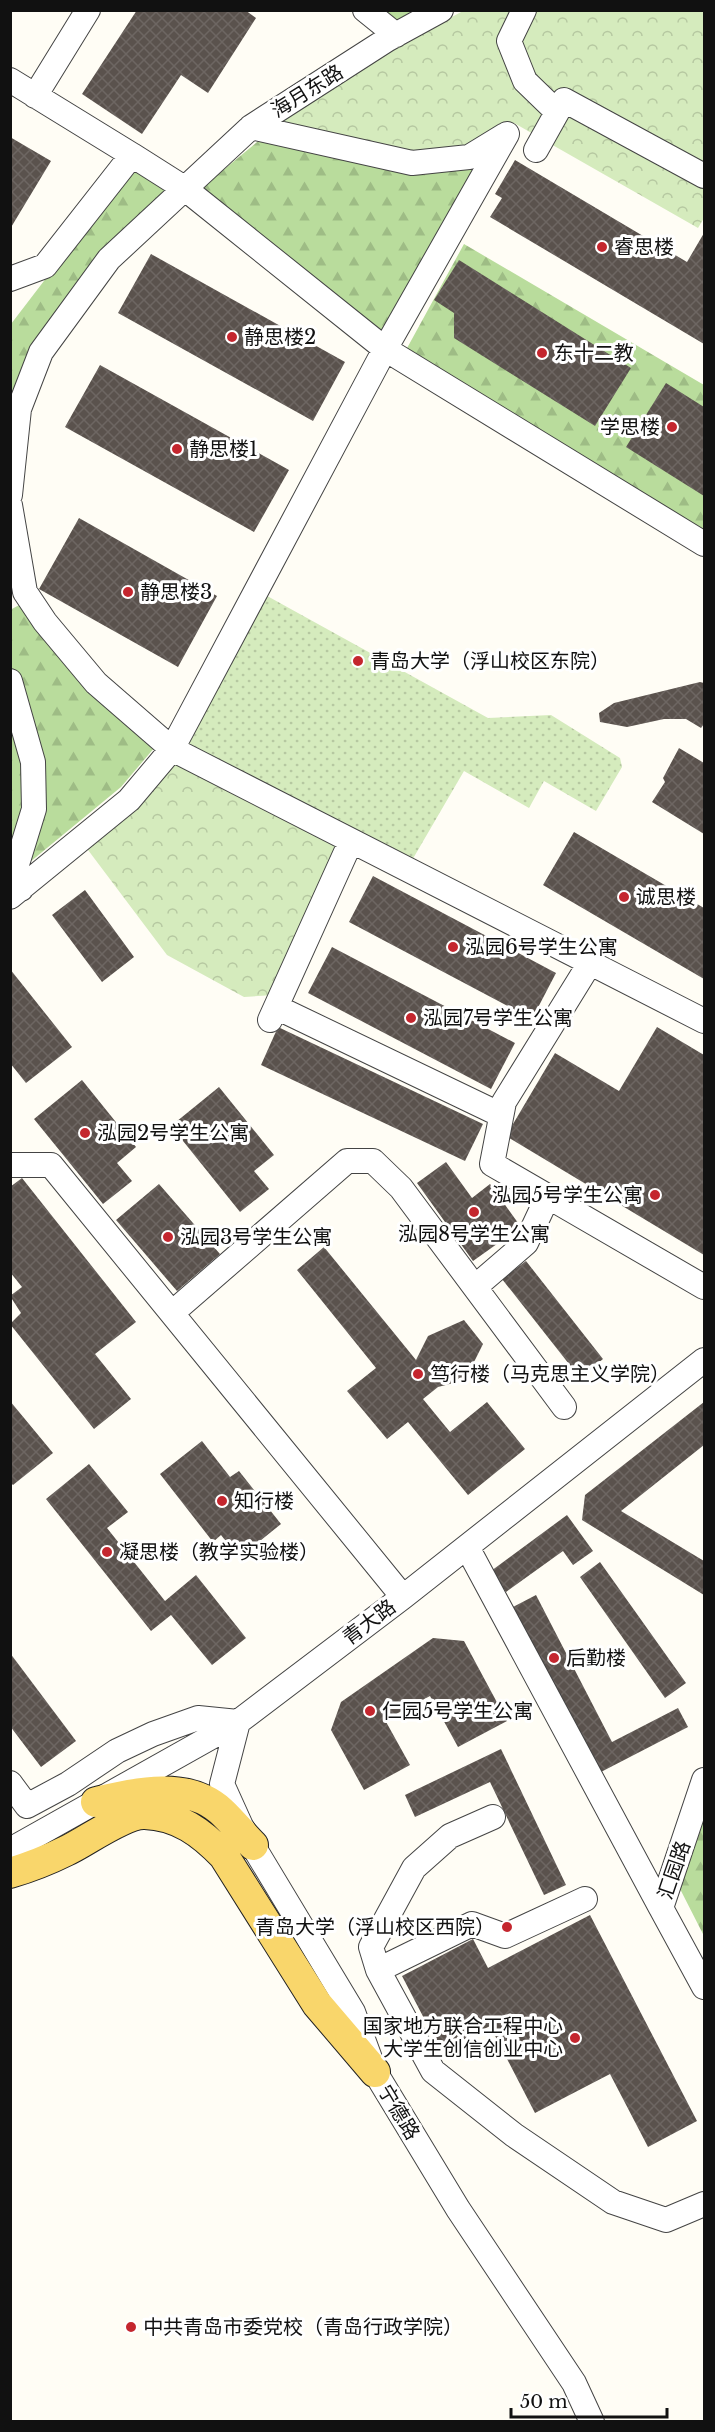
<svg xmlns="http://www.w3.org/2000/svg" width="715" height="2432" font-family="'Libre Baskerville','Noto Sans SC',serif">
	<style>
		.grass { fill: url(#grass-dots) }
		.forest { fill: url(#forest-firs) }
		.park { fill: url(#park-crowns) }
		.building { fill: url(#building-cross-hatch) }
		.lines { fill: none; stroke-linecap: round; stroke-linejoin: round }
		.minor-casing { stroke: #444; stroke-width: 26 }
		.major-casing { stroke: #222; stroke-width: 32 }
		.minor { stroke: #fff; stroke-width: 24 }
		.major { stroke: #f9d66b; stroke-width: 30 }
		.poi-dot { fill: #c4262e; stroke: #fff; stroke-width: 2 }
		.labels { text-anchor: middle; stroke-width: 6; stroke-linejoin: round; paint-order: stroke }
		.street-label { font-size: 20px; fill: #111; stroke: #fff }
		.poi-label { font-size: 20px; fill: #111; stroke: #fff; text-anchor: start }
	</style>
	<defs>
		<pattern id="grass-dots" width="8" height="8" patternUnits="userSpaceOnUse" patternTransform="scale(1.5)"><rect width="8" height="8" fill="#d5ebbd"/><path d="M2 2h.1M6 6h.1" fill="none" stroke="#b6c8a1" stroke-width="1.8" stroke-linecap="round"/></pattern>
		<pattern id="forest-firs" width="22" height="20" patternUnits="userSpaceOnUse" patternTransform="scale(1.5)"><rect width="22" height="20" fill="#b9dc9c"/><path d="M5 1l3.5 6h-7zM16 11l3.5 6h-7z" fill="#9ebc85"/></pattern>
		<pattern id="park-crowns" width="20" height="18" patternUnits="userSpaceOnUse" patternTransform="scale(1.5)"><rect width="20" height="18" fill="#d5ebbd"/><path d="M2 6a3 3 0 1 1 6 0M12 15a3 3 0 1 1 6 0" fill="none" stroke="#b6c8a1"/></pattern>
		<pattern id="building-cross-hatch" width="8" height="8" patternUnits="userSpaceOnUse" patternTransform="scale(1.5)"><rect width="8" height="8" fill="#5a524d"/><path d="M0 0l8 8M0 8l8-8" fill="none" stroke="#6d6662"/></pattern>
	</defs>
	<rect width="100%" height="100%" fill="#fffdf5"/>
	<path class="grass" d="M260,592l228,126 63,-3 69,43 2,9 -26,44 -52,-30 -15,27 -65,-37 -53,91 -231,-116z"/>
	<path class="forest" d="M376,11h48l-28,15z
		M262,138l216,25 -97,173 -182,-146z
		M132,166l40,24 -69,66 -92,168v-100z
		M464,244l240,141v147l-298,-182z
		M23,603l132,144 -34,40 -91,75 -20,6v-258z
		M704,1806v130l-27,-53z"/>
	<path class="park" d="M463,11h241v207l-6,10 -184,-105 -44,27 -56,6 -138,-33 116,-74z
		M173,759l168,85 -67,151 -30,2 -77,-42 -82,-109z"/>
	<path class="building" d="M137,10h108l11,8 -48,75 -27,-18 -39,59 -60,-40z
		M10,137l41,24 -41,68z
		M515,160l172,102 17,-29v111l-214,-127 12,-19 -7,-4z
		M151,254l194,108 -32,59 -195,-108z
		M459,260l172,108 -36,58 -141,-88v-25l-20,-13z
		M100,365l189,105 -35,62 -189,-105z
		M666,383l38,24v89l-78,-49z
		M79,518l138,78 -39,71 -139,-78z
		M700,682l4,1v41l-3,4 -15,-9h-22l-37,8 -27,-5 -1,-9 15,-10z
		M679,748l25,15v71l-52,-32 13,-20 -2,-4z
		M574,832l130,76v71l-161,-94z
		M373,876l183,97 -24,46 -183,-97z
		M85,890l49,67 -32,25 -50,-67z
		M332,947l183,96 -24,46 -183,-96z
		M10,969l62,78 -46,36 -16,-20z
		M278,1027l205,97 -18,37 -204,-96z
		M657,1027l47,28v200l-198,-119 49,-83 64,38z
		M82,1080l54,67 -19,16 15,18 -29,23 -69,-85z
		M219,1087l55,68 -20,16 15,18 -29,23 -69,-86z
		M446,1162l26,36 18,-14 31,43 -48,34 -56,-78z
		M22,1178l114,144 -41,32 36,45 -37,30 -84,-105 11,-11 -11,-17 12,-9 -12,-15v-85z
		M159,1184l61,70 -43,37 -61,-71z
		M324,1247l92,113 12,-24 36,-16 19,24 -18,36 -27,7 -15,12 27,33 37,-30 38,47 -57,46 -60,-73 -21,17 -40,-48 29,-23 -79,-98z
		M526,1261l77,98 -23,19 -78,-99z
		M10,1401l43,52 -40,32 -3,-3z
		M704,1402v43l-83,66 83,50v34l-122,-75 3,-25z
		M202,1441l28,36 9,-6 42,53 -42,34 -18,-23 -8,7 -53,-68z
		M89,1464l39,48 -21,16 58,73 31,-26 50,63 -34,27 -41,-50 -20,16 -105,-132z
		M567,1515l26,36 -20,14 -10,-14 -57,41 -15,-21z
		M600,1562l86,121 -21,15 -85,-121z
		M536,1595l76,147 66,-34 10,19 -89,46 -86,-166z
		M433,1638l31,3 43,80 -49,26 -28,-51 -45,24 25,45 -46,25 -33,-60 10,-28z
		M10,1653l66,88 -35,26 -31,-41z
		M501,1749l65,136 -22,10 -54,-113 -75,35 -10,-22z
		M590,1915l107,206 -49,26 -38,-73 -75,39 -45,-87 -49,25 -39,-75 71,-37 15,29z"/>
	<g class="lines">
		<g class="minor-casing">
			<path id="minor" d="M365,10l31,25
				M524,10l-15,31 16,40 32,31
				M10,80l122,75
				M35,96l53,-86
				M251,127l161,36 57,-6 36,-22
				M536,150l28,-50 140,76
				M10,279l35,-13 87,-111 52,33 201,161 319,195
				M10,495l9,-86 22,-57 68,-93 142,-132 137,-88 53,-29
				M10,505l15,87 20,30 51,61 76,66 532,272
				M10,681l23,81 1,47 -20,65 7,15
				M10,897l119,-97 43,-51 213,-400 122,-215
				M590,963l-86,139 -12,62 212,123
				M276,1007l225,108
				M270,1020l81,-179
				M10,1165h41l352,432
				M475,1287l51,-44 22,-47
				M172,1313l175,-152h26l28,27 163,219
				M467,1547l194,361
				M704,1780l-43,128 43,79
				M10,1783l17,23 41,-22 49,-33 36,-17 45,-16 40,4 -16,62 19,42 112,186 22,60 83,137 116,174 18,39
				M10,1850l228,-128 165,-125 301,-237
				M585,1899l-80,37 -33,-12 -94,46 55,101 81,64 99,67 53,18 38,-16
				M378,1970l-7,-23 43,-79 36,-32 43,-19"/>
		</g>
		<g class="major-casing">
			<path id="major" d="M96,1802c39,-9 91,-22 125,9 11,10 21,23 32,34
				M10,1873c20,-6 38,-13 56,-22 20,-9 58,-38 79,-37 33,1 57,19 79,42l93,148 58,68"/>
		</g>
		<use href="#minor" class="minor"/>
		<use href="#major" class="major"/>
	</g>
	<g class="poi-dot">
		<circle cx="602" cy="247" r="6"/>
		<circle cx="232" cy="337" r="6"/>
		<circle cx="542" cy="353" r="6"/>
		<circle cx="672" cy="427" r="6"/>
		<circle cx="177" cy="449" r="6"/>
		<circle cx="128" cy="592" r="6"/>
		<circle cx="358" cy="661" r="6"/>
		<circle cx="624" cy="897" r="6"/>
		<circle cx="453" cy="947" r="6"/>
		<circle cx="411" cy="1018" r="6"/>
		<circle cx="85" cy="1133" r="6"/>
		<circle cx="655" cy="1195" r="6"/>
		<circle cx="474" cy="1212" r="6"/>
		<circle cx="168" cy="1237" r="6"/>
		<circle cx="418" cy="1374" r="6"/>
		<circle cx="222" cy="1501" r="6"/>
		<circle cx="107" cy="1552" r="6"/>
		<circle cx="554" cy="1658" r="6"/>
		<circle cx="370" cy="1711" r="6"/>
		<circle cx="507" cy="1927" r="6"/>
		<circle cx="575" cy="2038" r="6"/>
		<circle cx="131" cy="2327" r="6"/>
	</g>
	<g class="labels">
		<g class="street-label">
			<text transform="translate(307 91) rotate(-32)" y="7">海月东路</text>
			<text transform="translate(369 1622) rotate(-37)" y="7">青大路</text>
			<text transform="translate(674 1870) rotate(-71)" y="7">汇园路</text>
			<text transform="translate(399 2112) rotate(59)" y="7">宁德路</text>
		</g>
		<g class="poi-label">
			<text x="614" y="254">睿思楼</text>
			<text x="244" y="344">静思楼2</text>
			<text x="554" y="360">东十二教</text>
			<text x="660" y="434" text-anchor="end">学思楼</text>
			<text x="189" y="456">静思楼1</text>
			<text x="140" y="599">静思楼3</text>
			<text x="370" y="668">青岛大学（浮山校区东院）</text>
			<text x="636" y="904">诚思楼</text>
			<text x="465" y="954">泓园6号学生公寓</text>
			<text x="423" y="1025">泓园7号学生公寓</text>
			<text x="97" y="1140">泓园2号学生公寓</text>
			<text x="643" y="1202" text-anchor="end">泓园5号学生公寓</text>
			<text x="474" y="1241" text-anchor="middle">泓园8号学生公寓</text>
			<text x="180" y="1244">泓园3号学生公寓</text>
			<text x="430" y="1381">笃行楼（马克思主义学院）</text>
			<text x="234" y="1508">知行楼</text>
			<text x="119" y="1559">凝思楼（教学实验楼）</text>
			<text x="566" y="1665">后勤楼</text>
			<text x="382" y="1718">仁园5号学生公寓</text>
			<text x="495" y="1934" text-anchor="end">青岛大学（浮山校区西院）</text>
			<text x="563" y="2033" text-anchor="end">国家地方联合工程中心<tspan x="563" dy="23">大学生创信创业中心</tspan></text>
			<text x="143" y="2334">中共青岛市委党校（青岛行政学院）</text>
		</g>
	</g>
	<rect width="715" height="2432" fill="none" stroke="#111111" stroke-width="24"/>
	<path d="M511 2408v9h156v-9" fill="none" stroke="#111111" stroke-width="3"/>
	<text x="520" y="2408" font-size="18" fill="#111111" stroke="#ffffff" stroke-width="4.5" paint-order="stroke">50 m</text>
</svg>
